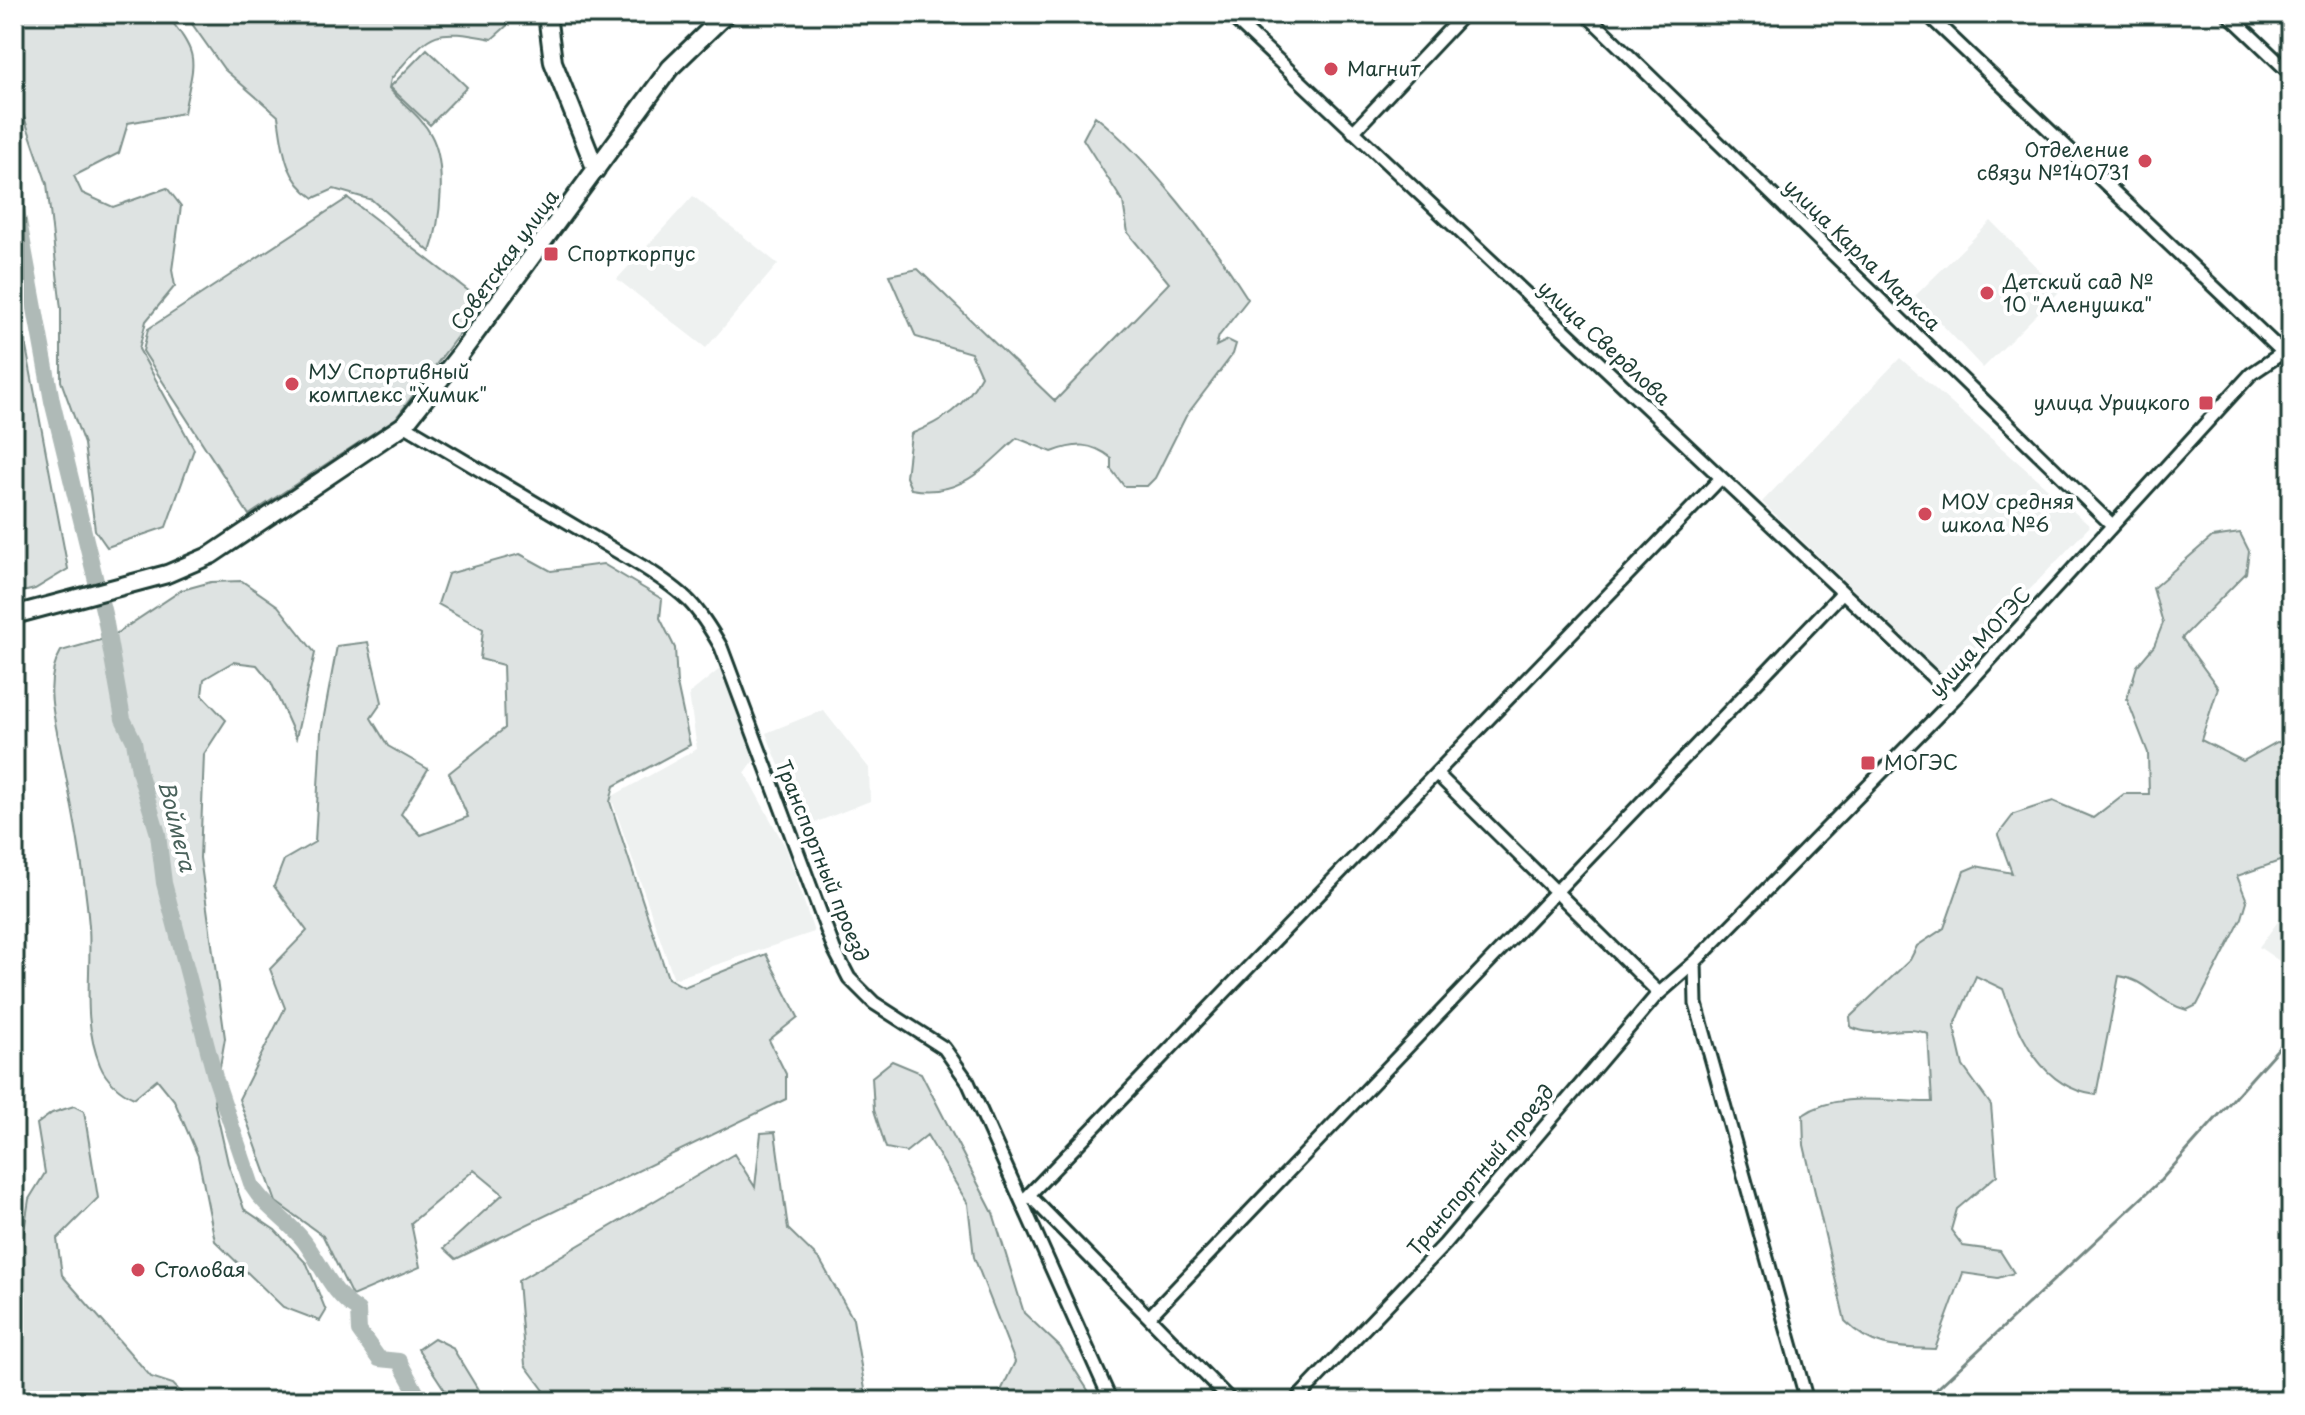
<svg xmlns="http://www.w3.org/2000/svg" width="2305" height="1415" font-family="'Playpen Sans',sans-serif">
	<style>
		.built { fill: #eef1f0 }
		.green { fill: #dee3e2; stroke: #7e908b; stroke-width: 2 }
		.lines { fill: none; stroke-linecap: round; stroke-linejoin: round }
		.stream { stroke: #758883; stroke-width: 3 }
		.river { stroke: #afbab7; stroke-width: 16 }
		.street-casing { stroke: #1f3d34; stroke-width: 17 }
		.secondary-casing { stroke: #1f3d34; stroke-width: 22 }
		.street { stroke: #fff; stroke-width: 11 }
		.secondary { stroke: #fff; stroke-width: 16 }
		.poi-dot { fill: #d1495b; stroke: #fff; stroke-width: 3 }
		.labels { text-anchor: middle; stroke-width: 8; stroke-linejoin: round; paint-order: stroke }
		.poi-label { font-size: 20px; fill: #1f3d34; stroke: #fff; text-anchor: start }
		.street-label { font-size: 20px; fill: #1f3d34; stroke: #fff }
		.water-label { font-size: 22px; font-style: italic; fill: #4a625b; stroke: #fff }
	</style>
	<rect width="100%" height="100%" fill="#fff"/>
	<filter id="ink" filterUnits="userSpaceOnUse"><feTurbulence type="fractalNoise" baseFrequency=".0125" numOctaves="2"/><feDisplacementMap in="SourceGraphic" scale="16" xChannelSelector="R" yChannelSelector="G"/><feConvolveMatrix kernelMatrix="1 2 1 2 8 2 1 2 1" color-interpolation-filters="sRGB"/></filter>
	<g filter="url(#ink)">
		<path class="built" d="M693,196l85,68 -72,84 -89,-69z
			M1991,221l69,70 -77,77 -68,-72z
			M1900,358l190,168 -144,152 -184,-176z
			M721,668l33,92 -9,13 41,75 28,84 -140,47 -63,-182 86,-48 -8,-55z
			M823,710l46,58 1,33 -66,26 -38,-94z
			M2291,904v65l-32,-22z"/>
		<path class="green" d="M14,14h152c36,45 28,44 18,99l-56,10 -9,30 -45,23 8,17 31,14 54,-19 14,18 -9,64 3,16 -29,35 -7,28 55,100 -28,78 -59,20 -12,-17 -11,-86 -23,-63v-72l-14,-125 -24,-70z
			M185,14h335l-28,25c-63,-12 -61,-6 -101,40l-2,9c13,16 32,28 42,47 16,29 10,86 -1,117l-58,-52 -38,-11 -20,9c-30,-20 -31,-49 -36,-82l-54,-47z
			M427,49l40,38 -37,38 -40,-38z
			M1095,116c52,40 118,127 153,183l-29,37 -3,10 12,-6 8,4 -3,10 -47,62 -31,62 -8,8h-23l-13,-17v-11c-20,-16 -35,-15 -59,-6l-35,-14c-33,29 -56,60 -106,51l-5,-12 5,-43c31,-13 54,-27 70,-58l-10,-23 -55,-16 -27,-62 29,-6 137,132 114,-118 -41,-50 -5,-31 -40,-63z
			M348,198l135,104 -87,116 -147,97 -106,-164 5,-22z
			M14,313l9,18 45,238 -33,20 -21,5z
			M2240,533l9,18 -3,22 -64,65 36,50 -17,52 42,21 34,-19 14,1v114l-54,19 10,25 -5,17 -45,87 -10,5c-30,-8 -42,-31 -68,-34l-23,119c-55,-7 -77,-60 -93,-106l-27,-13 -22,51 9,39 28,39 6,70 -40,34 -6,21 12,16 37,5 14,22 -16,5 -35,-5 -28,76c-37,-1 -63,0 -90,-28l-41,-176 -1,-30c36,-25 87,-12 129,-13l-4,-68c-26,-11 -49,6 -77,-7l-1,-10 60,-57 7,-14 27,-18 20,-57 12,-5 36,7 -14,-38 16,-21 39,-13 40,17 31,-24h25l-1,-41 -21,-54 10,-33 17,-20 9,-23 -10,-35 59,-51z
			M520,554l31,17 52,-7 59,35 -2,19 15,30 2,36 13,61 -76,41 -4,16 58,176 16,9 82,-33 32,63 -29,23 17,34v25l-330,160 -12,-11 59,-54 -29,-24 -63,53 9,44 -68,29 -29,-60 -47,-34 -37,-103 46,-91 -15,-39 37,-38 -33,-45 10,-26 31,-18 6,-110 16,-86 31,-4 14,60 -11,16 17,28 40,23 -27,45 20,21 47,-18 -19,-44 56,-45 -2,-63 -23,-6 3,-30 -45,-25 10,-30z
			M242,581l36,25 37,47 -19,85 -25,-56 -14,-17 -24,-3 -29,17 -2,16 24,25 -22,34 -4,104 25,180 -11,63 14,62 16,46 31,21 32,34 19,47 -6,10 -37,-14 -68,-66 -17,-85 -24,-56 -17,-21 -23,19c-14,-6 -28,-18 -34,-33 -19,-48 -8,-90 -11,-139 -5,-61 -17,-120 -29,-180 -7,-32 -16,-66 1,-95l50,-14 71,-47 29,-8z
			M892,1061l29,12 72,140 31,100 36,34 35,54h-99l19,-39 -41,-105 -6,-53 -41,-69 -21,17 -20,-4 -12,-38 -2,-33z
			M74,1106l10,5 14,87 -41,41 5,36 89,102 22,7 16,17h-175v-136l7,-14 8,-52 16,-26 -8,-49 15,-11z
			M775,1132l13,97 32,31 33,59 14,82h-315l-27,-36 -7,-84 216,-127 21,33 6,-54z
			M434,1338l18,9 33,54h-33l-34,-52z"/>
		<g class="lines">
			<path class="stream" d="M1924,1401l237,-221 130,-146"/>
			<path class="river" d="M14,194l38,207 53,217 18,101 11,22 5,30 19,63 6,49 51,194 37,109c14,23 37,35 52,55 18,24 28,54 54,69l1,21 20,28 20,2 22,40"/>
			<g class="street-casing">
				<path id="street" d="M1229,14l726,684
					M1586,14l525,510
					M1927,14l364,346
					M2228,14l63,60
					M1353,132l111,-118
					M404,425l241,143c41,26 52,37 76,79l113,302 15,29 25,25 70,45 24,34 143,319
					M1436,773l223,220
					M1695,962l1,42 111,397
					M1029,1195l202,206
					M1022,1202l699,-724
					M1149,1317l693,-724
					M1295,1401l150,-157 210,-247 40,-35 260,-264 296,-324 40,-27"/>
			</g>
			<g class="secondary-casing">
				<path id="secondary" d="M547,14l6,48 43,108
					M14,615l153,-41 44,-19 193,-130 54,-68 212,-289 56,-54"/>
			</g>
			<use href="#street" class="street"/>
			<use href="#secondary" class="secondary"/>
		</g>
	</g>
	<g class="poi-dot">
		<circle cx="1331" cy="69" r="8"/>
		<circle cx="2145" cy="161" r="8"/>
		<rect x="543" y="246" width="16" height="16" rx="4"/>
		<circle cx="1987" cy="293" r="8"/>
		<circle cx="292" cy="384" r="8"/>
		<rect x="2198" y="395" width="16" height="16" rx="4"/>
		<circle cx="1925" cy="514" r="8"/>
		<rect x="1860" y="755" width="16" height="16" rx="4"/>
		<circle cx="138" cy="1270" r="8"/>
	</g>
	<g class="labels">
		<g class="poi-label">
			<text x="1347" y="76">Магнит</text>
			<text x="2129" y="157" text-anchor="end">Отделение<tspan x="2129" dy="23">связи №140731</tspan></text>
			<text x="567" y="261">Спорткорпус</text>
			<text x="2003" y="289">Детский сад №<tspan x="2003" dy="23">10 "Аленушка"</tspan></text>
			<text x="308" y="379">МУ Спортивный<tspan x="308" dy="23">комплекс "Химик"</tspan></text>
			<text x="2190" y="410" text-anchor="end">улица Урицкого</text>
			<text x="1941" y="509">МОУ средняя<tspan x="1941" dy="23">школа №6</tspan></text>
			<text x="1884" y="770">МОГЭС</text>
			<text x="154" y="1277">Столовая</text>
		</g>
		<g class="street-label">
			<text transform="translate(1862 255) rotate(44)" y="7">улица Карла Маркса</text>
			<text transform="translate(505 260) rotate(-54)" y="7">Советская улица</text>
			<text transform="translate(1604 343) rotate(43)" y="7">улица Свердлова</text>
			<text transform="translate(1980 642) rotate(-48)" y="7">улица МОГЭС</text>
			<text transform="translate(822 861) rotate(68)" y="7">Транспортный проезд</text>
			<text transform="translate(1481 1170) rotate(-50)" y="7">Транспортный проезд</text>
		</g>
		<g class="water-label">
			<text transform="translate(177 826) rotate(76)" y="8">Воймега</text>
		</g>
	</g>
	<rect width="2305" height="1415" fill="none" stroke="#fff" stroke-width="48"/>
	<rect x="24" y="24" width="2257" height="1367" fill="none" stroke="#1f3d34" stroke-width="3" filter="url(#ink)"/>
</svg>
